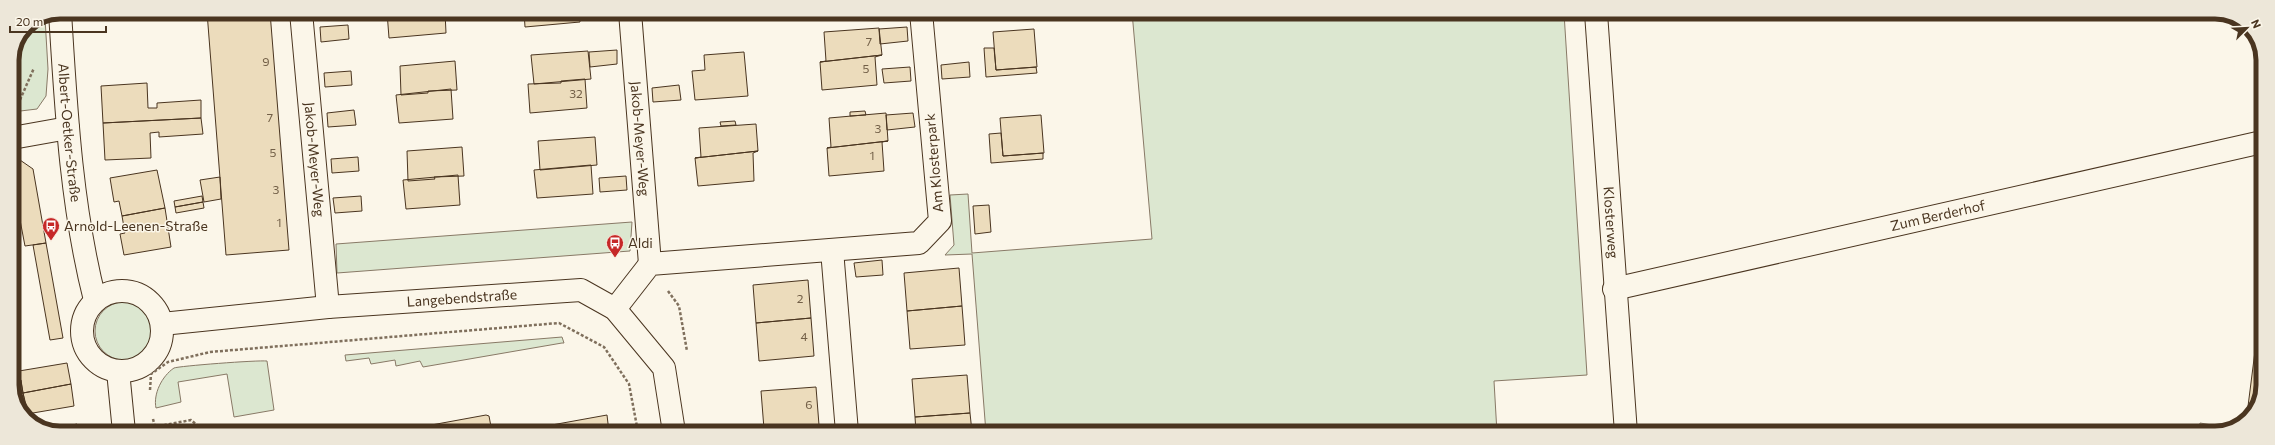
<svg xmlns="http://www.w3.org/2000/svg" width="2275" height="445" font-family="Commissioner,sans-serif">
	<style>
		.green { fill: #dce7d0; stroke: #887966 }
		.building { fill: #ecdcbc; stroke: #4a3520 }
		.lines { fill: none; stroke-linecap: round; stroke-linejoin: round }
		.minor-casing { stroke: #4a3520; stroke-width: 24 }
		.tertiary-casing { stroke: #4a3520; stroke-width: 24 }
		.path { stroke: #7f6f5c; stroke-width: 2.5; stroke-dasharray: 3 2; stroke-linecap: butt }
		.minor { stroke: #fbf6e9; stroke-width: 22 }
		.tertiary { stroke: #fbf6e9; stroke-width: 22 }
		.labels { text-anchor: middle; stroke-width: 3; stroke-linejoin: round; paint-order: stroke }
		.number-label { font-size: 12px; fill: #725f47 }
		.street-label { font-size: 14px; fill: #4a3520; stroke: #fbf6e9 }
		.poi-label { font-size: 14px; fill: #4a3520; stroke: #fbf6e9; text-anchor: start }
		.rim { fill: none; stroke: #4a3520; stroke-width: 5 }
	</style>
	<rect width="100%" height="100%" fill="#fbf6e9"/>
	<path class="green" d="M1132,12l432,1 23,362 -93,6 3,52h-511l-14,-179 -27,1 9,-10 -4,-50 18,-1 4,59 180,-14z
		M45,18l3,51 -2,27 -9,13 -25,3v-53l14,-33z
		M632,222l-2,29 -293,22 -1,-29z
		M95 331a29 29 0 1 1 58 0a29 29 0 1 1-58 0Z
		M562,337l2,6h-2l-139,24 -3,-6 -24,5 -1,-6 -24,4 -2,-6 -23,3 -1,-6z
		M267,361l7,49 -40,7 -7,-43 -49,8 3,20 -25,6c-3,-14 6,-32 18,-40 5,-2 83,-8 93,-7z
		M2200,423l30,5 -14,5h-18z"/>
	<path class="building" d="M207,12h63l19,238 -63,5z
		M387,12h58l1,21 -57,5z
		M524,12h55l1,10 -55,5z
		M688,12h22l-22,2z
		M348,25l1,14 -28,3 -1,-15z
		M907,27l1,14 -28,3 -1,-15z
		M879,28l3,27 -62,7 6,-1 -2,-29z
		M1034,29l3,38 -41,3 -3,-38z
		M984,48h10l2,22 40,-3 1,6 -51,4z
		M617,50v14l-27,3 -1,-15z
		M588,51l3,28 -57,5 -3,-29z
		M744,52l4,44 -53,4 -3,-29 13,-1 -1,-15z
		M882,55l-7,2 2,28 -55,5 -2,-28z
		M455,61l2,29 -29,1v2l-27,2 -1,-29z
		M969,62l1,15 -28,2 -1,-14z
		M910,67l1,14 -27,2 -2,-14z
		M351,71l1,14 -27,2 -1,-14z
		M585,79l2,29 -57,5 -2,-29 33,-1v-2z
		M147,83l1,25h9v-5l44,-3v18l-98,5 -2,-37z
		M679,85l2,15 -28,2 -1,-14z
		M451,89l2,30 -54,4 -3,-28z
		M354,110l2,15 -28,2 -1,-14z
		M865,111l1,4 -16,1v-4z
		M886,113l2,28 -61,7 4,-1 -2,-29z
		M913,113l2,14 -28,3 -1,-15z
		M1041,115l3,38 -41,3 -3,-38z
		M201,118l2,16 -44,3v-5l-9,1 1,25 -46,2 -2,-37z
		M735,121l1,4 -15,1 -1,-4z
		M756,124l2,27 -63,7 6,-1 -2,-29z
		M1001,133l2,23 40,-3v6l-52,4 -2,-29z
		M595,137l2,28 -57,5 -2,-29z
		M888,141l-6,1 2,29 -55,5 -2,-28z
		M462,147l2,29 -30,1 1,2 -27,2 -1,-30z
		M758,151l-5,2 1,28 -56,5 -3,-28z
		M358,157l1,14 -27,2 -1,-14z
		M20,160l13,9 13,74 -21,3 -5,-26 -8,2v-61z
		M591,165l2,29 -56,4 -3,-28z
		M157,170l8,38 -43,8 -3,-15 -5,1 -4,-24z
		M458,175l2,30 -54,4 -3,-29z
		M626,176l1,14 -27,2 -1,-14z
		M220,177l1,22 -17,3 -4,-22z
		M202,196l1,6 -28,5 -1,-6z
		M361,196l1,15 -27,2 -2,-15z
		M203,202l1,6 -28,5 -1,-6z
		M989,205l2,27 -16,2 -2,-28z
		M165,208l6,39 -47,8 -4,-21 5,-1 -3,-17z
		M46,243l17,95 -13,2 -17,-95z
		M882,260l1,15 -27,2 -2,-14z
		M959,268l3,38 -55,5 -3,-38z
		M808,280l3,38 -55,5 -3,-38z
		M2262,296v98l-16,28z
		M962,306l3,39 -55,4 -3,-38z
		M811,318l3,38 -55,5 -3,-38z
		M67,363l4,21 -48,9 -4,-22z
		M967,375l3,38 -55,4 -3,-38z
		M21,380l2,13 -9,1 -2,-12z
		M71,384l3,22 -47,8 -4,-21z
		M816,387l3,38 -55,4 -3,-38z
		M23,393l3,12 -7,1 -5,-12z
		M970,413l2,19h-56l-1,-15z
		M486,415l3,1 3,16h-99z
		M607,415l2,17h-96z
		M77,424l2,8h-28l-5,-2z
		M819,425l1,7h-56v-3z"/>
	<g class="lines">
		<g class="minor-casing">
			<g id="minor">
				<path id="s1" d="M301,12l27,295"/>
				<path id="s2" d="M630,12l20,252"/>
				<path id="s3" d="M1596,13l30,420"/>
				<path d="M12,138l56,-10"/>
				<path d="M832,250l15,182"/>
				<path id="s4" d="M1614,289l648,-147"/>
				<path d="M615,309l35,-45 269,-21 21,-22 -19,-209"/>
				<path id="s5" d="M162,324l166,-17 253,-17 34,19 49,59 10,64"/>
			</g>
		</g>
		<g class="tertiary-casing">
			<g id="tertiary">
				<path id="s6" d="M60,12c6,97 11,194 35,288"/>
				<circle cx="122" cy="331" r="40"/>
				<path d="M118,371l6,61"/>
			</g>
		</g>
		<path class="path" d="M16,109l18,-41
			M668,291l11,15 8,45
			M150,390l1,-16 17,-12 42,-10 349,-29 45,24 25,37 9,48
			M153,419l2,8
			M154,427l37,-7 14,12"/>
		<use href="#minor" class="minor"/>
		<use href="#tertiary" class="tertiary"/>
	</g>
	<defs>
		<g id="bus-pin" transform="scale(0.9)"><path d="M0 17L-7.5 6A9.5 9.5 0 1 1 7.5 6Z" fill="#c62828" stroke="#fbf6e9"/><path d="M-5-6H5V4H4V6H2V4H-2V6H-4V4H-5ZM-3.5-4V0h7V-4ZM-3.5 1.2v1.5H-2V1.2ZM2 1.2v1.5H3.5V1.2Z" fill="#fff"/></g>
	</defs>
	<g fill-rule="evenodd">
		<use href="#bus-pin" x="51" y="226"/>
		<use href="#bus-pin" x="615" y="243"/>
	</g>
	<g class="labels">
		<g class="number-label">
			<text x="869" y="46">7</text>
			<text x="266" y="66">9</text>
			<text x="866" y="73">5</text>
			<text x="576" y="98">32</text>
			<text x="270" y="122">7</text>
			<text x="878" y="133">3</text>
			<text x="273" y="157">5</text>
			<text x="872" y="160">1</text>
			<text x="276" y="194">3</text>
			<text x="279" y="227">1</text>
			<text x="800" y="303">2</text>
			<text x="804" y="341">4</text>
			<text x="809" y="409">6</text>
		</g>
		<g class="street-label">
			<text dy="5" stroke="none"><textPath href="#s6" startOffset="121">Albert-Oetker-Straße</textPath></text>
			<text dy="5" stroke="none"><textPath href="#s2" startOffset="127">Jakob-Meyer-Weg</textPath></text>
			<text dy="5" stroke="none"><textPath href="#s1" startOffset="148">Jakob-Meyer-Weg</textPath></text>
			<text transform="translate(934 163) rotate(-95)" y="5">Am Klosterpark</text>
			<text dy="5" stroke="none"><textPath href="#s4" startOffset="332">Zum Berderhof</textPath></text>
			<text dy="5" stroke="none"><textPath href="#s3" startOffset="210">Klosterweg</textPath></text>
			<text dy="5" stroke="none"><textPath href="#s5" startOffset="301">Langebendstraße</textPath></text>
		</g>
		<g class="poi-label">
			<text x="64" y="231">Arnold-Leenen-Straße</text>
			<text x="628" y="248">Aldi</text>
		</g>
	</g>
	<path d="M0 0H2275V445H0ZM60 19H2215A41 41 0 0 1 2256 60V385A41 41 0 0 1 2215 426H60A41 41 0 0 1 19 385V60A41 41 0 0 1 60 19Z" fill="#ede7d9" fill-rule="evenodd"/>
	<path class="rim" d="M60 19H2215A41 41 0 0 1 2256 60V385A41 41 0 0 1 2215 426H60A41 41 0 0 1 19 385V60A41 41 0 0 1 60 19Z"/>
	<g transform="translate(2247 28) rotate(66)" stroke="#fbf6e9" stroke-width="3" paint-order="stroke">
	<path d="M0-3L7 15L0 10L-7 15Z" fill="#4a3520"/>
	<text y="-6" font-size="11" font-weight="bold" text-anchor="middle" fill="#4a3520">N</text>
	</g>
	<path d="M10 26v6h96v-6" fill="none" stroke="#4a3520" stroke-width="2"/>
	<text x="16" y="26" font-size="12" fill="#4a3520" stroke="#fbf6e9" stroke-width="3" paint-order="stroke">20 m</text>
</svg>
